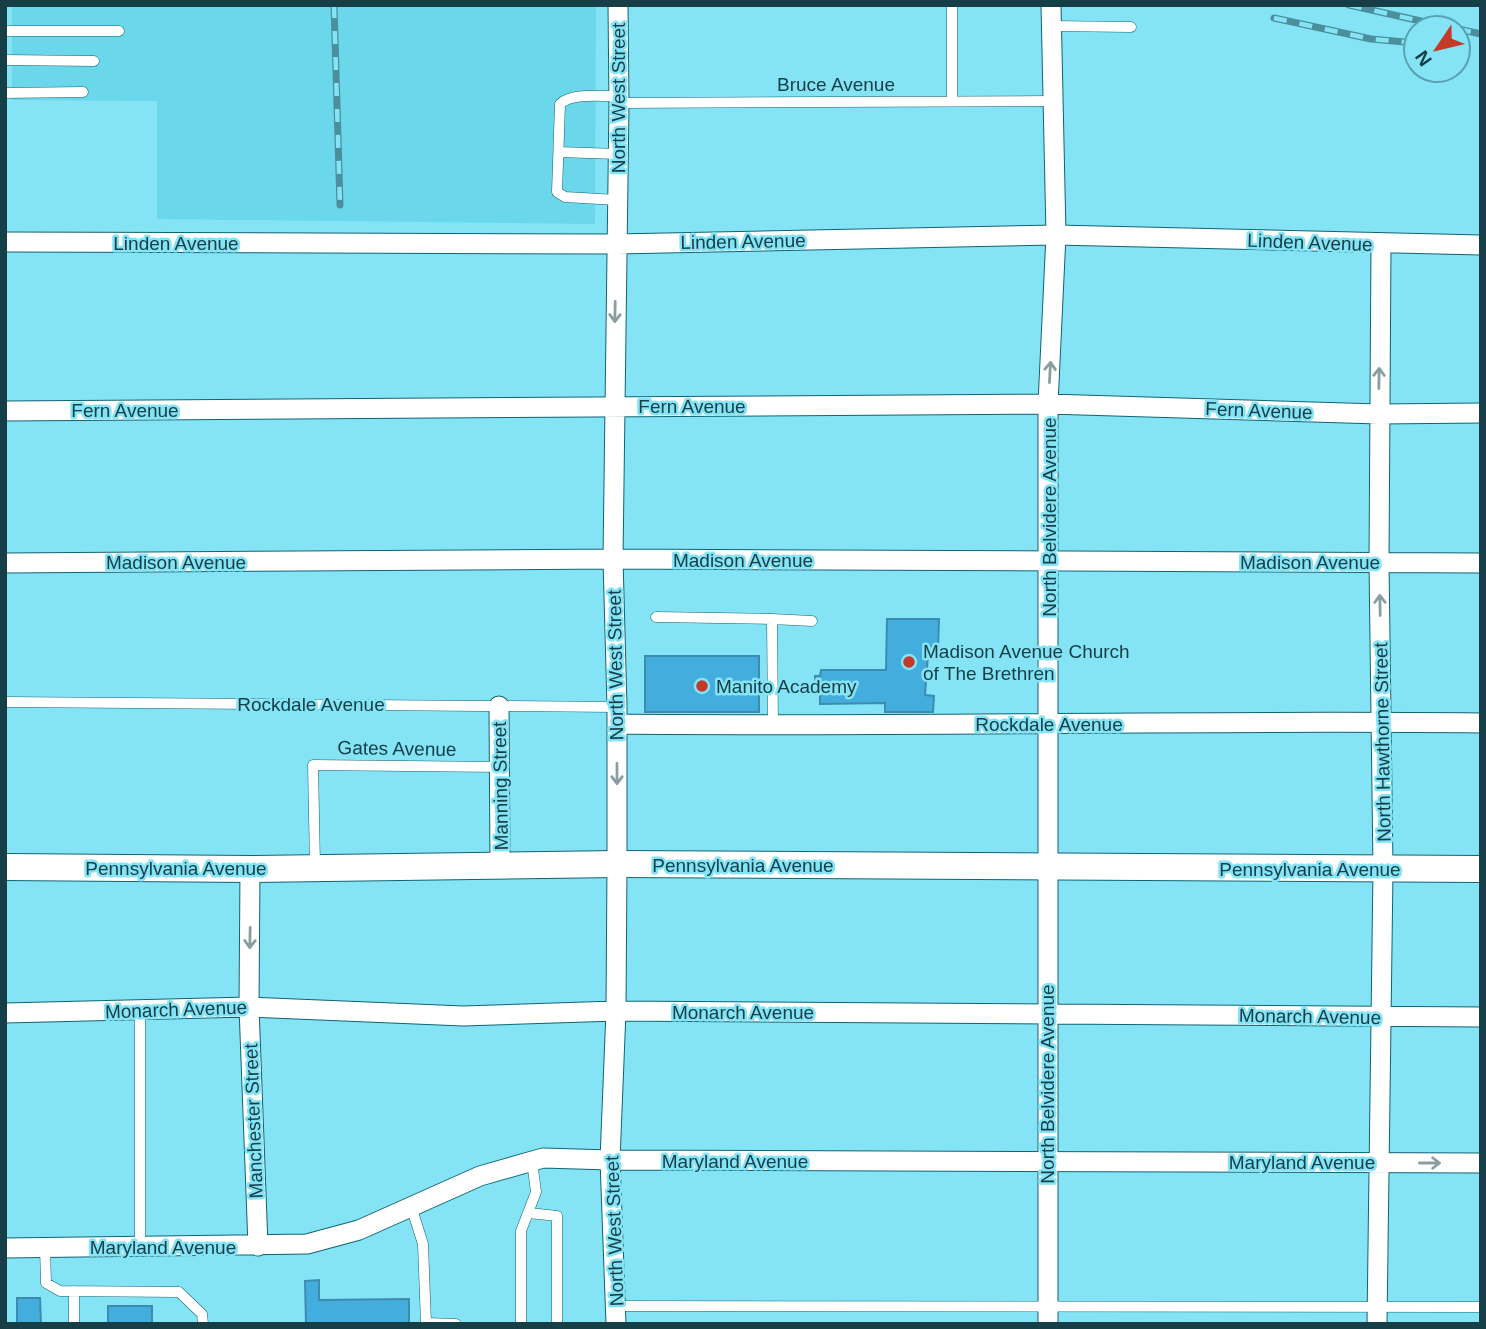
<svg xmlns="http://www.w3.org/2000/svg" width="1486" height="1329" font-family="Helvetica,sans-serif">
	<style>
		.built { fill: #6bd7ea }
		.building { fill: #43aedd; stroke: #3d8cb0; stroke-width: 2 }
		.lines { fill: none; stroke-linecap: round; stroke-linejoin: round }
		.lane-casing { stroke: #106470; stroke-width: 11 }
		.street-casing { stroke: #106470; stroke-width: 21 }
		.secondary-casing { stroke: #106470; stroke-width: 28 }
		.lane { stroke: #fff; stroke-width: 10 }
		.street { stroke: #fff; stroke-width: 19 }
		.secondary { stroke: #fff; stroke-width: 26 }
		.rail-casing { stroke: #4b8f9c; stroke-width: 7 }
		.rail { stroke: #84e4f6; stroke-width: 4.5; stroke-dasharray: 13; stroke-linecap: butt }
		.oneway { stroke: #8a9ea2 }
		.poi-dot { fill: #c53927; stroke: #84e4f6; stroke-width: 2.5 }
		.labels { text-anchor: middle; stroke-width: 5; stroke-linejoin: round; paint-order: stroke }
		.street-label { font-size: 19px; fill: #153e46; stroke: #84e4f6 }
		.poi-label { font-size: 19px; fill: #153e46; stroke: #84e4f6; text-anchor: start }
	</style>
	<rect width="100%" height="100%" fill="#84e4f6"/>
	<path class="built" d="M12,5h584l-1,219 -438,-5v-118l-145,-1z"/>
	<path class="building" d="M887,619h52l-1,33 -10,3 -3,40 9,1 -1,16h-48v-9l-65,1v-12h-4l-1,-16h5l1,-6h65z
		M645,656h114v56h-114z
		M319,1280v20l90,-1v25h-103l-1,-43z
		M17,1298h23l1,26h-24z
		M108,1306h44v18h-44z"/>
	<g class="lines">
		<g class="lane-casing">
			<path id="lane" d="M1051,26l80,1
				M5,31h114
				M5,60l89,1
				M5,93l78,-1
				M952,101v-96
				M619,103l434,-2
				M559,152l59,2
				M617,200l-52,-3 -8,-5 3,-88c12,-12 42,-7 59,-8
				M656,617l116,2 1,106
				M772,619l40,2
				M5,702l612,5
				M315,865l-2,-100 186,2
				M140,1011v236
				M411,1206l12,38 3,79 30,1
				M529,1213l28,3v108
				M45,1247l1,36 14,8 119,1 23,22 1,10
				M74,1291v33
				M616,1306l865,1
				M521,1324v-93l15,-39 -4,-31"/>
		</g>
		<g class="street-casing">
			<path id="street" d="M5,242l611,2 440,-9 425,10
				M5,411l1043,-7 331,10 102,-1
				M5,563l608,-4 868,4
				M499,706l1,160
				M617,724c288,3 576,-4 864,-1
				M250,869l-1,138 9,239
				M5,1013l244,-6 214,9 153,-5 865,6
				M5,1248l302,-4 52,-14 121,-54 63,-18 67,2 871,3
				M616,1324l-6,-164 6,-149 1,-147v-157l-4,-148 6,-456 -1,-98
				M1048,1324v-920l8,-169 -5,-230
				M1377,1324l6,-454 -4,-308 2,-318"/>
		</g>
		<g class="secondary-casing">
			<path id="secondary" d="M5,867l245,2 367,-5 864,5"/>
		</g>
		<use href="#lane" class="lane"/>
		<use href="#street" class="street"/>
		<use href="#secondary" class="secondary"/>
		<g class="rail-casing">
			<path id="rail" d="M334,5l6,200
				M1349,5l103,23
				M1274,18l97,21 45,4
				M1458,29l23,5
				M1458,48l5,1"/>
		</g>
		<use href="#rail" class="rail"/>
	</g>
	<defs><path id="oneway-shaft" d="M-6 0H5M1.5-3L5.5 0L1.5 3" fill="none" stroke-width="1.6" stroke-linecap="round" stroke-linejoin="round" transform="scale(1.75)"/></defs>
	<g class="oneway">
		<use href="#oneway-shaft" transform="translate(615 312) rotate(91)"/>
		<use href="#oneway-shaft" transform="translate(1050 372) rotate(-87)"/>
		<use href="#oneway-shaft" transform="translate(1379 378) rotate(-89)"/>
		<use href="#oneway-shaft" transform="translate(1380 605) rotate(-91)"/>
		<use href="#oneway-shaft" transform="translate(617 774) rotate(90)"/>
		<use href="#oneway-shaft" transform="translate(250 938) rotate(91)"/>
		<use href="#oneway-shaft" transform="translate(1430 1163)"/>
	</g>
	<g class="poi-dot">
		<circle cx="909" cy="662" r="7"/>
		<circle cx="702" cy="686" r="7"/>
	</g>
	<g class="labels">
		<g class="street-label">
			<text x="836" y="91">Bruce Avenue</text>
			<text transform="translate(618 98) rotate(-90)" y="7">North West Street</text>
			<text transform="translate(743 241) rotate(-1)" y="7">Linden Avenue</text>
			<text transform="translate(1310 242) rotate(2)" y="7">Linden Avenue</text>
			<text x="176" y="250">Linden Avenue</text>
			<text x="692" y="413">Fern Avenue</text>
			<text x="125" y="417">Fern Avenue</text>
			<text transform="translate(1259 410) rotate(2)" y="7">Fern Avenue</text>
			<text transform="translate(1049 517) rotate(-90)" y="7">North Belvidere Avenue</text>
			<text x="743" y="567">Madison Avenue</text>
			<text x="176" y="569">Madison Avenue</text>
			<text x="1310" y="569">Madison Avenue</text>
			<text transform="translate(615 665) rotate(-91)" y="7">North West Street</text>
			<text x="311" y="711">Rockdale Avenue</text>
			<text x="1049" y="731">Rockdale Avenue</text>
			<text transform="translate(1382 742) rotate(-91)" y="7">North Hawthorne Street</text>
			<text transform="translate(397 748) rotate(1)" y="7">Gates Avenue</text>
			<text transform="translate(500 786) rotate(-91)" y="7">Manning Street</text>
			<text x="743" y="872">Pennsylvania Avenue</text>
			<text x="176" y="875">Pennsylvania Avenue</text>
			<text x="1310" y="876">Pennsylvania Avenue</text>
			<text transform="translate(176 1009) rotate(-2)" y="7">Monarch Avenue</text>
			<text x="743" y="1019">Monarch Avenue</text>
			<text transform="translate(1310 1016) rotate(1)" y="7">Monarch Avenue</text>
			<text transform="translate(1047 1084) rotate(-90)" y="7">North Belvidere Avenue</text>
			<text transform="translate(253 1121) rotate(-92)" y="7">Manchester Street</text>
			<text x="735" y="1168">Maryland Avenue</text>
			<text x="1302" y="1169">Maryland Avenue</text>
			<text transform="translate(614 1231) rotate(-92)" y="7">North West Street</text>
			<text x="163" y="1254">Maryland Avenue</text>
		</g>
		<g class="poi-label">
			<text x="923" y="658">Madison Avenue Church<tspan x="923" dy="22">of The Brethren</tspan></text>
			<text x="716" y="693">Manito Academy</text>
		</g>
	</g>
	<rect width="1486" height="1329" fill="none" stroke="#153e46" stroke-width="14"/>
	<g transform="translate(1437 49) rotate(235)"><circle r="33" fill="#84e4f6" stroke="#58a2b0" stroke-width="2"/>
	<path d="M0-5L12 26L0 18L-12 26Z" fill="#c53927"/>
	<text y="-10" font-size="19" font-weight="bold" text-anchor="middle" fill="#153e46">N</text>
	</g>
</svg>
